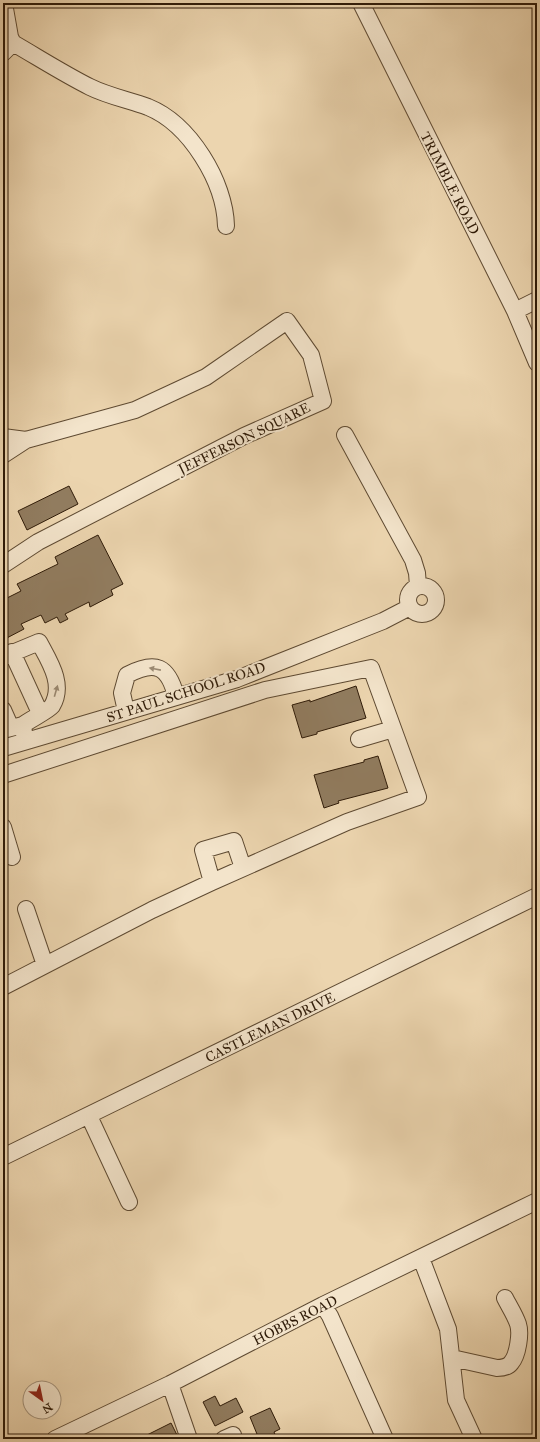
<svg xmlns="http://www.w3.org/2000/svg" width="540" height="1442" font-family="'IM FELL Great Primer',serif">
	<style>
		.building { fill: #917c5f; stroke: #2f1b08 }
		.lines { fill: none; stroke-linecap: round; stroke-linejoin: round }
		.minor-casing { stroke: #5e4a32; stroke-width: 18 }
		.minor { stroke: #f3e4cb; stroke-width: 16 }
		.oneway { fill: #9b8a73 }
		.labels { text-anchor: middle; stroke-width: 4; stroke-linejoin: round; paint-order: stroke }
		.street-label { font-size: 14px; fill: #2f1b08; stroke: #f3e4cb }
	</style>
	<rect width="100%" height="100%" fill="#ecd5af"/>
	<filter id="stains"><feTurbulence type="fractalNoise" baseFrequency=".005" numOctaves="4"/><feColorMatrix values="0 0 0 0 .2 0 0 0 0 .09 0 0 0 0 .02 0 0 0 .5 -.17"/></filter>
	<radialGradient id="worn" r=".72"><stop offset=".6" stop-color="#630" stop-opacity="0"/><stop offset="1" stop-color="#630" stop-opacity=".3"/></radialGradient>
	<path class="building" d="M69,486l9,18 -51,26 -9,-19z
		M98,535l25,49 -12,6 2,5 -23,12 -1,-5 -24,12 3,5 -8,4 -3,-6 -12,6 -4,-8 -20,9 3,5 -21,11v-40l18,-9 -4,-7 41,-20 -3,-7z
		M356,686l10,32 -49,14v2l-15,4 -10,-33 18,-5v2z
		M378,756l10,32 -50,13 1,2 -15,5 -10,-33 50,-13v-2z
		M215,1396l5,10 16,-8 7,14 -28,14 -12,-24z
		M270,1408l10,21 -6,3 3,7h-18l-9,-22z
		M171,1423l8,16h-40z"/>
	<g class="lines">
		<g class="minor-casing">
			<path id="minor" d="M4,3l6,34 3,6
				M361,3l154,308 22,52
				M3,53l10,-10c26,15 51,31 77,44 18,9 39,13 58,20 42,17 77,75 78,119
				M515,311l22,-11
				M345,435l68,125 4,13 1,13
				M3,437l23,3
				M3,455l23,-15 109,-30 71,-33 81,-56 24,34 12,46 -79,35 -206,106 -35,23
				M408 600a14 14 0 1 1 28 0a14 14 0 1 1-28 0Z
				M12,652l28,61
				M3,657l36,-15c10,19 26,42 13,64 -4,5 -23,14 -29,19l2,16
				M3,710l8,18
				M126,711l-4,-18 5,-18c29,-15 41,-9 49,21
				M3,730l20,-5
				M359,739l34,-10
				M3,748l234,-69 146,-58 27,-14
				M3,775l262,-85 106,-22 47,129 -71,25 -135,60 -60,28 -149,77
				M3,827l9,30
				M212,882l-9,-32 31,-9 9,27
				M26,909l19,56
				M89,1116l40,86
				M3,1157l534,-261
				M421,1258l27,71 8,71 18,39
				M323,1305l7,11 55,123
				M452,1358l45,10c4,0 11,-1 14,-5 7,-8 10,-30 7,-39 -3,-9 -9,-18 -13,-26
				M170,1384l19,55
				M55,1439l115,-55 153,-79 214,-104
				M224,1439l9,-4"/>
		</g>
		<use href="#minor" class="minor"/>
	</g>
	<defs><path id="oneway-solid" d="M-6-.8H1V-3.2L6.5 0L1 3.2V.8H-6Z"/></defs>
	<g class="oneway">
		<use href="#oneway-solid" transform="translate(155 669) rotate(-169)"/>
		<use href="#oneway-solid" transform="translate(56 691) rotate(-74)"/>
	</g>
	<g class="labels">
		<g class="street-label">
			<text transform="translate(450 183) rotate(63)" y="5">TRIMBLE ROAD</text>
			<text transform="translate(244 438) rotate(-26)" y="5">JEFFERSON SQUARE</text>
			<text transform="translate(186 692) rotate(-18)" y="5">ST PAUL SCHOOL ROAD</text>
			<text transform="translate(270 1027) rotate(-26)" y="5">CASTLEMAN DRIVE</text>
			<text transform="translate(295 1320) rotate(-27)" y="5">HOBBS ROAD</text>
		</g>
	</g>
	<rect width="540" height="1442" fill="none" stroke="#ecd5af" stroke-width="16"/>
	<rect x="4" y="4" width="532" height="1434" fill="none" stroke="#2f1b08" stroke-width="2"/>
	<rect x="8" y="8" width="524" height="1426" fill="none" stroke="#2f1b08"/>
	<g transform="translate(42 1400) rotate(147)"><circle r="19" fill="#f3e4cb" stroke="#a5947d"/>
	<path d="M0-3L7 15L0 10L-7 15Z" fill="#8f2418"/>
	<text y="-6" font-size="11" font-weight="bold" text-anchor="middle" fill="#2f1b08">N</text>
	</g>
	<rect width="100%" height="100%" filter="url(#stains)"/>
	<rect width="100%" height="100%" fill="url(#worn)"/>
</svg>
